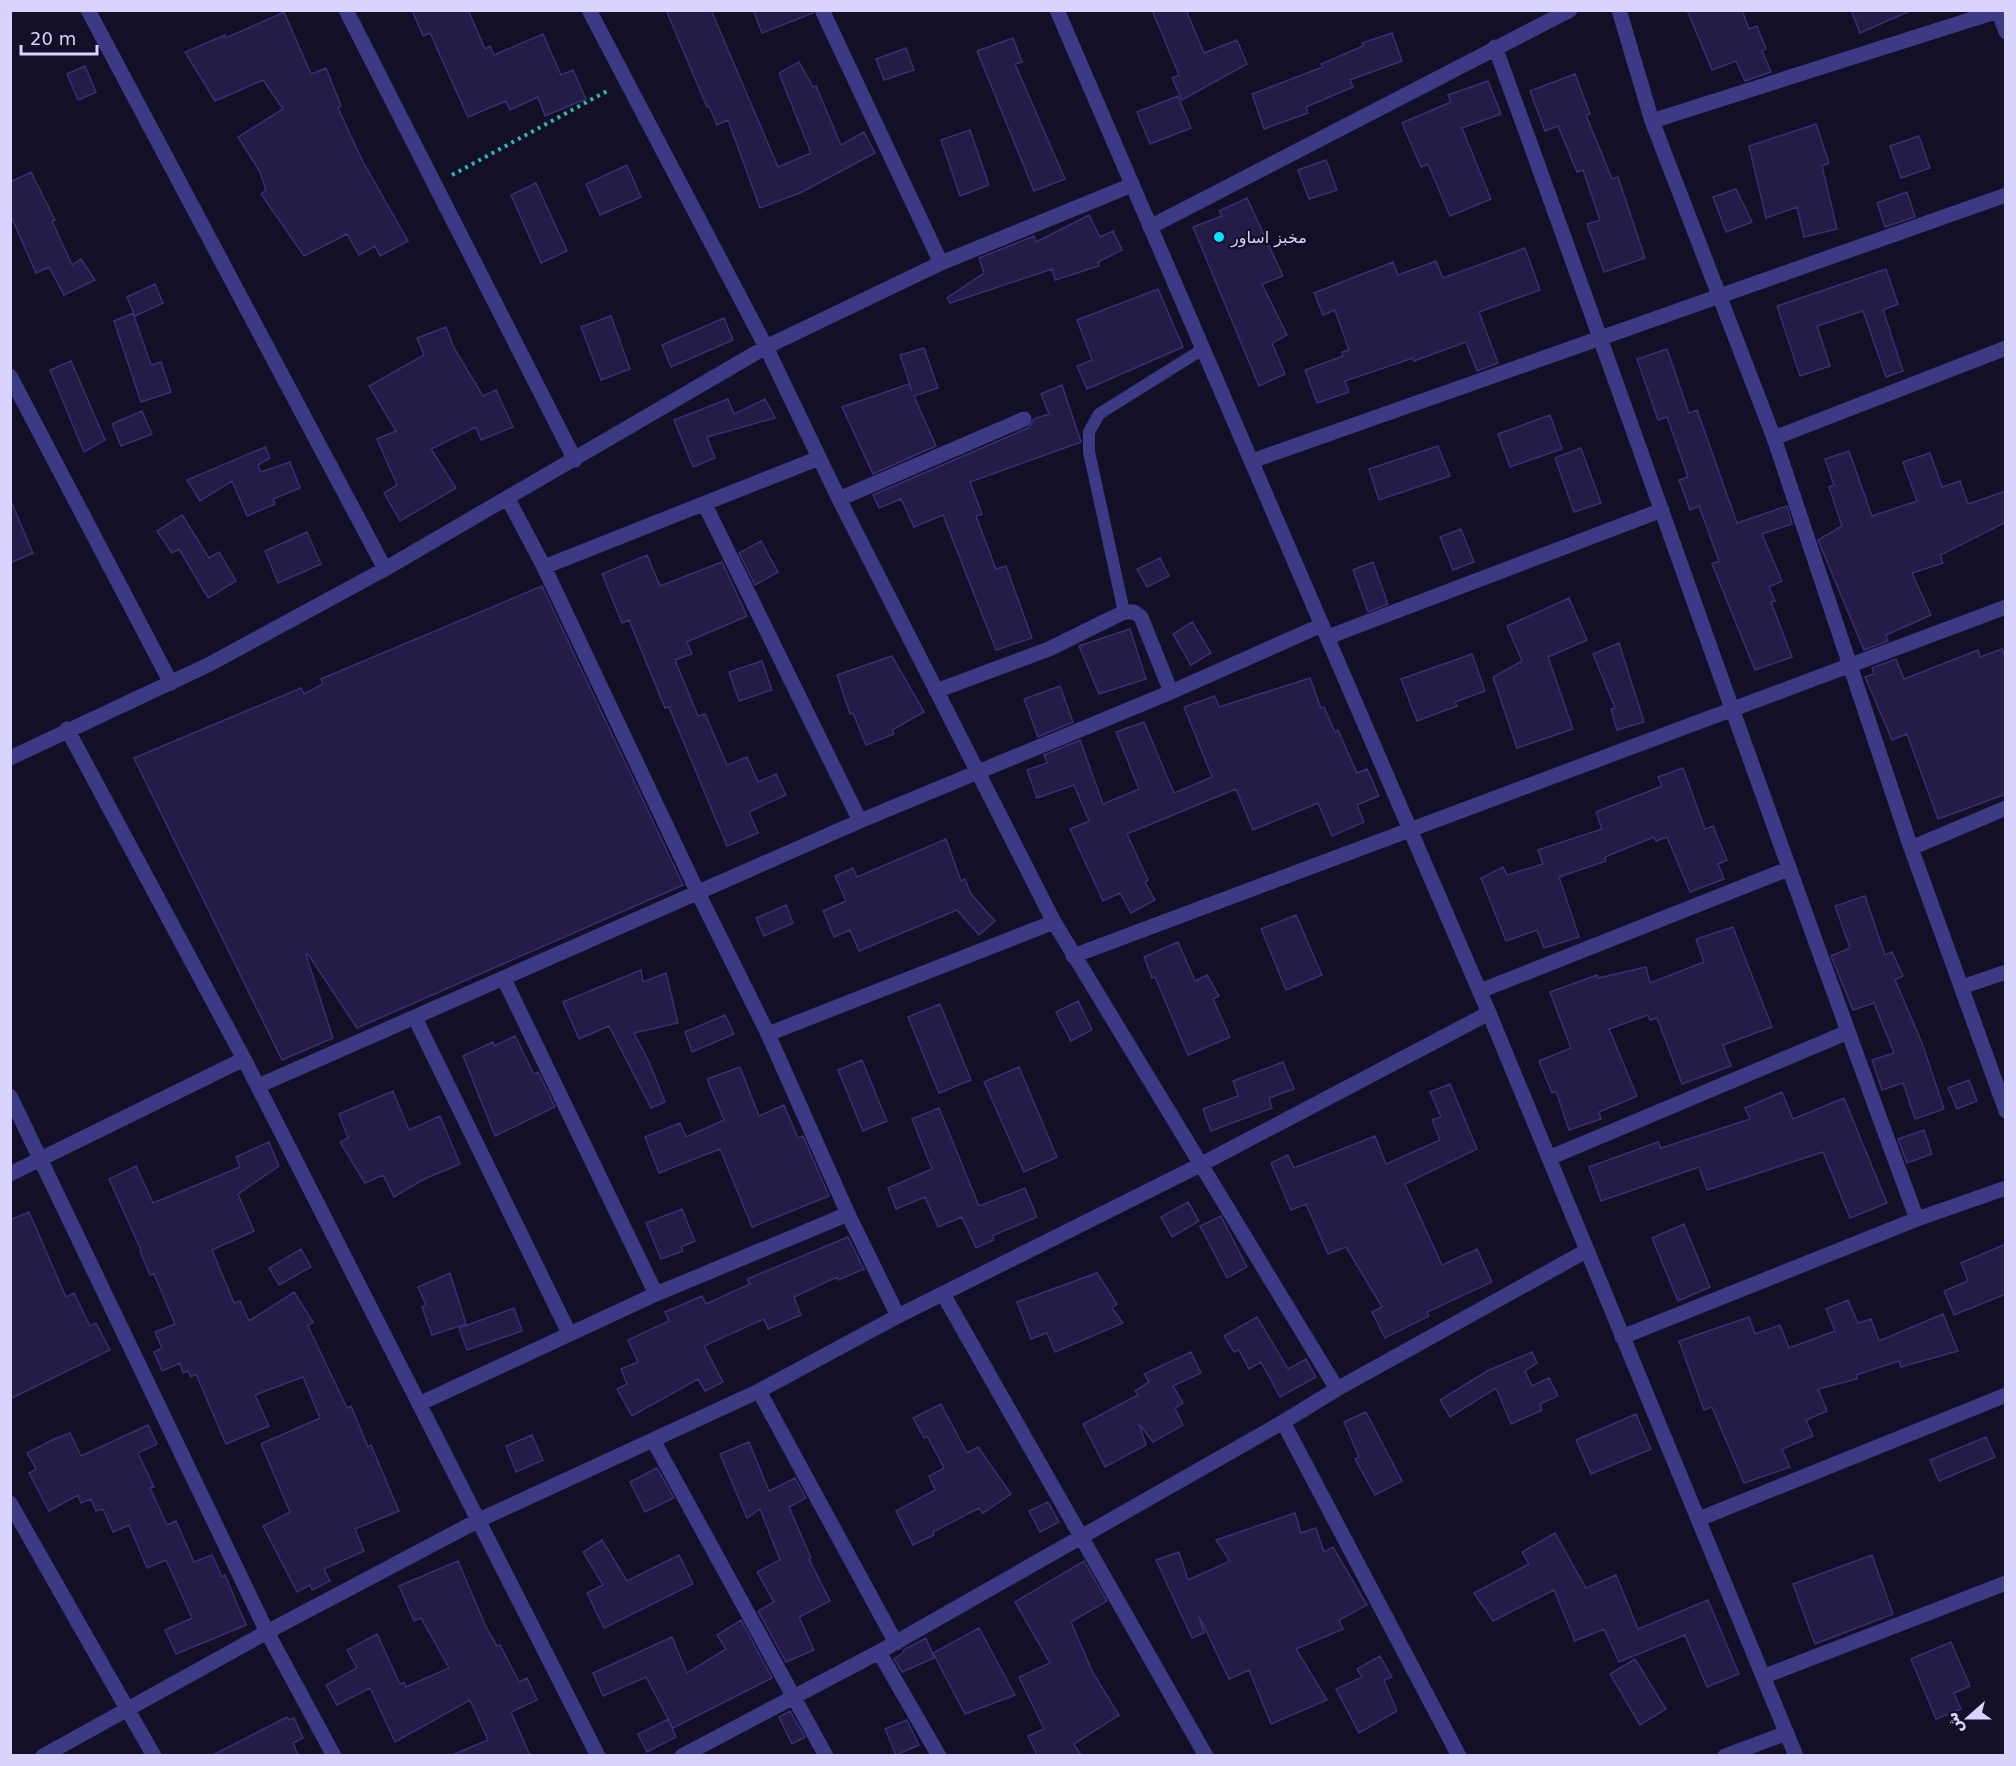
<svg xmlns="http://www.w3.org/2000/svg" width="2016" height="1766" font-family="'DejaVu Sans',Cairo,sans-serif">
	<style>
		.building { fill: #241b47; stroke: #3b2d73; stroke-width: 1.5 }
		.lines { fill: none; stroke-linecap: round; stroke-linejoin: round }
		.path { stroke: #2fb8b0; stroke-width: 4; stroke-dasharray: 3 4.5; stroke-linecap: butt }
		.service { stroke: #3d3a85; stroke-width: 12 }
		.minor { stroke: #3d3a85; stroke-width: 15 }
		.tertiary { stroke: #3d3a85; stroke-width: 15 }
		.poi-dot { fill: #00e5ff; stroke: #130f26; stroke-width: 2 }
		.labels { text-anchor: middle; stroke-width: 4.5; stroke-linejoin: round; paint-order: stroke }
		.poi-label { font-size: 16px; fill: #d9d4ff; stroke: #130f26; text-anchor: start }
	</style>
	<rect width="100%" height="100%" fill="#130f26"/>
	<path class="building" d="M412,10h56l17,39 5,-3 4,9 49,-21 18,41 12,-5 13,29 -41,17 -7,-19 -28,13 -4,-9 -38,16 -38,-84 -7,3z
		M666,10h45l67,157 33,-14 -32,-80 20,-11 14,25 3,-1 25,59 23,-13 11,21 -73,39 -42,16 -32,-88 -11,5 -8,-19 -2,1z
		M753,10h59l1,3 -51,20z
		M1152,10h34l18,43 33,-13 10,24 -65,36 -10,-22 7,-3z
		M1687,10h55l7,19 8,-3 9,23 -4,2 9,21 -26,9 -9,-20 -24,9z
		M1851,10h61l-52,23z
		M284,12l27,62 15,-6 15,38 -3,2 24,52 46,81 -28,15 -5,-10 -16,9 -12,-21 -43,22 -43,-62 5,-4 -6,-18 -22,-35 45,-28 -20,-29 -48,21 -30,-49 40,-17 1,3z
		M1392,33l10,28 -52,19 3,7 -47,20 2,6 -44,16 -12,-35 71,-27 -2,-3 42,-18 -1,-3z
		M1013,38l9,24 -7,2 50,115 -31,12 -57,-140z
		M906,48l8,22 -30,10 -8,-21z
		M85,66l11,26 -18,8 -11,-26z
		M1575,74l15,40 -4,1 26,64 6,-2 27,81 -41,14 -17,-48 13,-4 -17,-50 -6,2 -19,-46 -13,5 -15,-40z
		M1488,81l13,33 -39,14 29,71 -41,17 -22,-52 -7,3 -19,-44 49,-21 -3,-7z
		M1178,96l13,32 -41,16 -13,-32z
		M1816,124l13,39 -7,3 15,63 -33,8 -7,-30 -31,11 -17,-72z
		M970,130l19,55 -29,11 -19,-56z
		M1919,136l11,32 -29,10 -11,-32z
		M1326,160l11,30 -28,9 -11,-29z
		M627,165l14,32 -41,18 -14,-31z
		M31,172l24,48 -3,1 20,44 9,-6 14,21 -31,15 -15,-28 -13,6 -26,-59v-32z
		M536,183l31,68 -26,12 -30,-68z
		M1736,189l16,33 -26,10 -13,-35z
		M1907,192l8,25 -30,10 -8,-24z
		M1247,198l36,78 -21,8 25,51 -15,8 13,31 -26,12 -66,-159 29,-11 -3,-5z
		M1089,215l11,22 13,-6 9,19 -24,12 1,4 -44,14 -3,-11 -102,34 -3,-5 37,-25 -5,-15 55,-22 2,6z
		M1525,248l15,42 -61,22 19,51 -21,8 -11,-29 -52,19 -1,-3 -68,23 4,11 -32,11 -12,-33 38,-14 -1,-4 7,-2 -14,-40 -12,5 -9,-22 79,-31 5,13 38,-14 7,17z
		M1886,269l12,35 -15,6 20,61 -17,6 -23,-66 -46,15 13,40 -30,10 -23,-70z
		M155,284l8,19 -28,13 -8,-19z
		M1158,289l25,58 -96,42 -10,-23 15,-6 -15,-40z
		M133,313l18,52 10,-3 10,30 -30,10 -27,-81z
		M611,316l19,53 -29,11 -20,-53z
		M724,318l9,22 -62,27 -9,-22z
		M446,327l8,21 29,48 13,-6 17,37 -32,13 -5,-13 -45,22 25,39 -56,33 -16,-28 13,-8 -20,-46 19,-8 -27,-45 55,-31 -7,-17z
		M924,348l14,40 -24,8 22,50 -63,28 -31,-67 67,-23 3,7 -12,-36z
		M1667,349l22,64 8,-3 40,113 50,-17 5,18 -30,10 20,47 -13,6 6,14 -4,1 21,55 -37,13 -43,-106 7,-3 -20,-55 -9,4 -11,-30 9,-3 -21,-60 -9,3 -21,-61z
		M71,361l34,79 -21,12 -34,-82z
		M1062,385l19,57 -111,40 12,32 -6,2 20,53 10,-3 26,72 -36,12 -53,-135 -29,12 -13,-28 -22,9 -6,-13 155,-67 6,-9 15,-5 -8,-20z
		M728,399l6,15 31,-15 10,19 -68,19 8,21 -22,9 -19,-47z
		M142,411l10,23 -31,12 -9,-22z
		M1550,415l12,34 -52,18 -12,-33z
		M1438,446l12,30 -71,24 -10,-31z
		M265,447l5,11 -12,7 3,7 29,-10 10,26 -27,11 2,5 -28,12 -15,-35 -32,20 -13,-21z
		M1581,448l20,55 -27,9 -19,-54z
		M1849,451l23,65 45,-15 -14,-39 27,-9 12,34 18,-6 8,23 38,-13v31l-66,33 3,8 -31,10 19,42 -45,20 2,6 -24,9 -46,-110 24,-14 -13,-39 5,-2 -9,-26z
		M10,499l23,54 -23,10z
		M182,515l27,43 10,-6 17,29 -28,17 -29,-49 -7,4 -15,-22z
		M1461,529l13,33 -21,8 -13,-33z
		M307,532l14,32 -43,19 -13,-32z
		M761,541l17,31 -23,13 -16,-32z
		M647,555l13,31 62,-24 25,54 -60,26 5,12 -17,6 23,56 7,-2 22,51 20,-8 11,25 18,-8 10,21 -37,17 9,21 -31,13 -58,-139 -4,1 -36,-88 -7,3 -20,-49z
		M1160,558l9,18 -22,11 -10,-18z
		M1373,562l15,42 -20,8 -15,-42z
		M542,586l141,299 -326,143 -49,-74 -2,1 27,83 -51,22 -148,-302 167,-70 3,6 19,-10 -2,-5z
		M1569,598l18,42 -39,17 25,72 -56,19 -24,-71 29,-16 -15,-35z
		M1192,622l19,31 -20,12 -18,-31z
		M1130,629l16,50 -47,15 -20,-48z
		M1619,643l25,79 -27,8 -6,-21 4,-1 -22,-54z
		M2002,649l4,11v134l-68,25 -31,-85 -15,6 -27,-63 9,-3 -2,-6 24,-9 8,20 74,-29 2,7z
		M1472,654l13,37 -30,11 2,4 -40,15 -16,-42z
		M892,656l32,56 -32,18 2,4 -28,11 -13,-32 -3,1 -13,-39z
		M762,661l10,29 -33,11 -10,-29z
		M1310,678l11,30 3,-1 11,25 3,-2 19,43 10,-4 12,27 -22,9 7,17 -32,14 -14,-33 -65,27 -17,-41 -109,45 21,46 -3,2 10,18 -24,13 -11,-20 -17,8 -33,-72 19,-8 -15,-36 -37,13 -10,-28 20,-7 -3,-8 36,-15 23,64 36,-15 -23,-57 28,-10 30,71 38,-16 -28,-70 31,-11 4,11z
		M1060,686l13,36 -35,15 -14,-38z
		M1683,768l22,61 8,-3 14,34 -9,4 6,15 -34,13 -23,-55 -11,4 -2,-4 -49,20 1,4 -47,16 20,60 -35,11 -7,-18 -31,11 -25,-63 22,-11 4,8 36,-11 -5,-14 64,-21 -6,-17 66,-26 -4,-9z
		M946,839l15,42 4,-2 6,15 24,27 -16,14 -22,-25 -98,41 -9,-21 -16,7 -11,-26 23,-10 -11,-25 18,-8 4,9z
		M1865,896l20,59 7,-3 11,24 -8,4 27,63 22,66 -29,10 -12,-36 -21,7 -10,-30 22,-7 -20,-50 -21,7 -22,-54 19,-8 -15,-42z
		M786,905l7,18 -29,13 -8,-18z
		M1296,915l26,60 -36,15 -25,-61z
		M1733,927l39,100 -49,18 8,21 -49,18 -25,-66 -7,2 -2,-5 -39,14 28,67 -38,16 2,7 -32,11 -13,-39 -4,2 -13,-32 32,-13 -21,-56 47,-17 1,3 48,-11 4,16 54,-21 -8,-23z
		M1178,942l17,39 12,-6 12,21 -6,3 17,38 -42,18 -33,-78 -3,1 -8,-21z
		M641,970l2,12 23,-9 12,50 -44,10 16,31 15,38 -14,6 -42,-82 -30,13 -16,-37z
		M1078,1001l14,29 -21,11 -15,-29z
		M940,1004l31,76 -32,13 -31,-76z
		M725,1015l9,19 -42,18 -7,-20z
		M515,1036l19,38 4,-2 17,35 -60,29 -32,-80 30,-14 1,4z
		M862,1060l25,61 -24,10 -25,-61z
		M1283,1062l11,27 -25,9 3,10 -61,23 -8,-22 35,-13 -5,-15z
		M740,1067l19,49 25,-11 14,33 5,-2 26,60 -77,31 -32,-78 -61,24 -14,-36 35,-14 6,14 38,-17 -17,-41z
		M1019,1067l38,90 -33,15 -40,-90z
		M1969,1080l8,21 -20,8 -9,-21z
		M1450,1084l27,65 -72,35 37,81 35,-16 15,33 -65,30 2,4 -44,22 -13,-26 10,-5 -36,-60 -18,7 -22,-50 -15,6 -20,-47 17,-8 6,13 81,-32 11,28 54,-24 -8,-20 9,-3 -11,-25z
		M393,1091l16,39 31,-14 20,48 -36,15 -30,18 -11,-22 -18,8 -25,-41 8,-4 -9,-24z
		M1782,1092l11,27 51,-21 43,105 -37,15 -27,-66 -116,38 -8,-23 -98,34 -12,-34 69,-25 3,6 89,-29 -5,-11z
		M939,1108l40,98 46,-18 12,29 -45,19 2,4 -18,8 -14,-31 -24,10 -13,-30 -29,12 -8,-21 44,-19 -20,-50z
		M1924,1130l8,24 -25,9 -9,-24z
		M269,1142l10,24 -41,28 16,37 -42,19 22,53 6,-2 9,20 45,-29 19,30 -5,4 39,82 4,-2 17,41 3,-2 28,66 -44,18 9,22 -40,18 6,12 -18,9 -2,-5 -13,7 -34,-66 27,-14 -29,-68 59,-26 -17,-41 -48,18 14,31 -43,18 -30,-70 -5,3 -3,-6 -5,2 -3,-10 -18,8 -8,-19 8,-4 -7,-16 20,-8 -21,-50 -4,1 -10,-24 1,-1 -32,-71 27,-13 17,37 87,-36 -4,-10z
		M1188,1202l11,19 -27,16 -11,-20z
		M682,1209l13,32 -14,6 2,4 -22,8 -15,-36z
		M29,1212l37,85 8,-4 16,33 6,-3 14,27 -100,49v-179z
		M1221,1216l26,51 -20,11 -27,-52z
		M1684,1224l26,63 -32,14 -26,-63z
		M848,1237l16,32 -26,11 -1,-3 -43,20 7,18 -33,14 -4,-10 -60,27 19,36 -18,9 -7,-12 -66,37 -15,-27 10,-5 -6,-15 17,-7 -10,-22 41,-19 -4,-9 37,-16 4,8 44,-20 -3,-5z
		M2006,1244v50l-52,21 -10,-24 24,-10 -7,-18z
		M301,1249l10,18 -32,18 -10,-17z
		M450,1273l16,51 -34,11 -10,-28 4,-2 -8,-18z
		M1097,1273l20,31 -5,4 11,15 -68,29 -8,-19 -16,6 -14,-37z
		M1848,1300l10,23 13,-4 8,22 64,-27 15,37 -57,16 -2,-6 -43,14 1,4 -39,10 9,22 -21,9 7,16 -31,13 8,18 -46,16 -32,-76 -8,3 -25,-69 70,-24 6,17 25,-9 9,23 46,-17 -9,-22z
		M514,1308l8,23 -55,19 -8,-22z
		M1257,1317l31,52 18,-10 10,18 -36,20 -19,-35 -12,7 -10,-19 -5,2 -10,-16z
		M1191,1352l10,21 -28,13 10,17 -8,5 8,17 -30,17 -14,-18 7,21 -41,22 -22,-43 55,-29 -3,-4 14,-9 -5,-8z
		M1532,1352l5,11 -12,8 7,15 17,-8 9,18 -18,8 2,6 -31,14 -15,-36 -46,29 -10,-17 47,-29z
		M941,1404l26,49 11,-6 33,47 -28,19 -4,-5 -46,24 1,3 -21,10 -17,-34 39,-21 -6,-14 15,-8 -17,-32 -3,2 -11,-20z
		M1366,1412l36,69 -27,14 -20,-36 4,-2 -15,-35z
		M1636,1414l15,35 -60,25 -15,-34z
		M148,1425l9,19 -19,9 16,34 -4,1 17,37 9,-4 18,41 18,-7 10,22 3,-2 21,50 -70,29 -11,-24 27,-12 -26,-58 -19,8 -18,-43 -16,7 -10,-23 -7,2 -5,-12 -10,4 -3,-8 -29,16 -20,-38 7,-4 -9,-16 27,-14 16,-6 11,23z
		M532,1435l11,25 -27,12 -10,-26z
		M1986,1437l9,20 -56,24 -9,-21z
		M749,1442l20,49 26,-13 11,20 -17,9 22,51 -2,1 21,42 -31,16 15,33 -28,12 -28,-51 16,-9 -17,-30 23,-12 -20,-51 -13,9 -27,-64z
		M657,1468l17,30 -29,14 -15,-30z
		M1048,1502l11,20 -19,10 -11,-21z
		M1295,1513l6,20 15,-5 8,24 9,-5 34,58 -28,15 4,9 -47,20 31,51 -56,24 -22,-54 -20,9 -30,-63 5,17 -12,5 -36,-78 23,-8 9,28 42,-19 -14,-21z
		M1555,1533l31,55 30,-13 22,54 70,-29 31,74 -32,13 -22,-52 -66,27 -15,-33 -29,12 -21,-51 -61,31 -19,-28 55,-29 -7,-12z
		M602,1540l25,41 52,-26 14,29 -89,44 -17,-35 16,-8 -20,-33z
		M1872,1555l21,59 -78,30 -22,-60z
		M458,1561l28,66 11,19 3,-1 19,37 8,-4 10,22 -26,12 19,43h-78l36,-15 -18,-40 -75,42 -25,-54 -33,17 -11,-20 31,-17 -10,-18 30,-16 23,50 4,-2 2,5 43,-19 -28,-50 -7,3 -15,-35z
		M1084,1561l23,40 -36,21 22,51 26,42 -45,29 7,11h-44l-9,-19 16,-7 -25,-52 31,-14 -35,-61z
		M741,1620l31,58 -99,50 -27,-51 -43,19 -10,-23 79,-36 15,36 39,-24 -9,-14z
		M979,1628l36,67 -50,19 -32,-61z
		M926,1638l8,20 -32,14 -8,-13 10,-7 -1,-2z
		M1951,1642l19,44 -16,7 7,16 -25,10 -25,-60z
		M1380,1656l12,21 -8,3 13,31 -38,22 -23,-44 26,-12 -5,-8z
		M1635,1659l31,50 -26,16 -30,-51z
		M790,1711l15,26 -13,7 -13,-27z
		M287,1717l2,3 5,-2 9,20 -10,5 5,12h-85z
		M668,1719l8,18 -29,15 -9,-18z
		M907,1720l12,25 -23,10 -11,-26z"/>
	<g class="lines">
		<path class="path" d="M452,175l157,-85"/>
		<path class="service" d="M1124,612l-35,-160v-20l10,-18 104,-65"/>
		<path class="minor" d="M88,10l297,559
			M346,10l229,450
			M589,10l177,337 73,152 215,423 283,467
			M822,10l119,253
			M1619,10l33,111 122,317 137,410 95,263
			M1998,10l8,22
			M1495,47c143,390 277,783 422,1172
			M1652,121l346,-110
			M1150,227l420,-217
			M10,376l161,307
			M1774,438l232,-90
			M1252,461l754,-266
			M508,499l36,68 154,326 70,141 80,180 50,102
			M839,499l185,-80
			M705,505l155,316
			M544,567l275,-109
			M1328,637l334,-127
			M936,691l113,-42 75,-37h10l7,5 30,75
			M67,729l177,330 354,697
			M10,758l198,-93 177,-96 381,-222 175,-84 191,-78
			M1911,848l95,-40
			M1073,956l933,-349
			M504,979l152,315
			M1962,987l44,-15
			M1480,991l308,-122
			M415,1018l154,315
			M768,1034l286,-112
			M258,1086l602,-265 311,-129 151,-67
			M10,1096l257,536 67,124
			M1549,1158l299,-126
			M10,1174l234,-115
			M943,1294l263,462
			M1622,1337l295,-118 89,-31
			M759,1391l137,252
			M421,1403l235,-109 192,-80
			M1283,1422l176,334
			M653,1440l173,316
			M10,1503l144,253
			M1699,1519l307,-124
			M879,1652l60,104
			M1765,1676l241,-93
			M43,1756l224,-124 210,-111 282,-130 139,-75 302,-151 289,-152
			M682,1756l197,-104 404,-230 54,-33 249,-138
			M1725,1756l62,-23"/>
		<path class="tertiary" d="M1057,10l432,1003 307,743"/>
	</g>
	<circle class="poi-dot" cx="1219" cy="237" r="6"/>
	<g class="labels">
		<g class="poi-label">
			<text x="1231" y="243">مخبز اساور</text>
		</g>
	</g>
	<rect width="2016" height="1766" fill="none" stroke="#d9d4ff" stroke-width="24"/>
	<g transform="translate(1968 1718) rotate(249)" stroke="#130f26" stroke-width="4.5" paint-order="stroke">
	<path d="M0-4.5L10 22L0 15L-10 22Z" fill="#d9d4ff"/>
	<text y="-9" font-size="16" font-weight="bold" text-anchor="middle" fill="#d9d4ff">ش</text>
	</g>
	<path d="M21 45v9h76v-9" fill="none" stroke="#d9d4ff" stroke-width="3"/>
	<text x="30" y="45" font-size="18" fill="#d9d4ff" stroke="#130f26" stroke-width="4.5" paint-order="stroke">20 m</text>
</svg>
